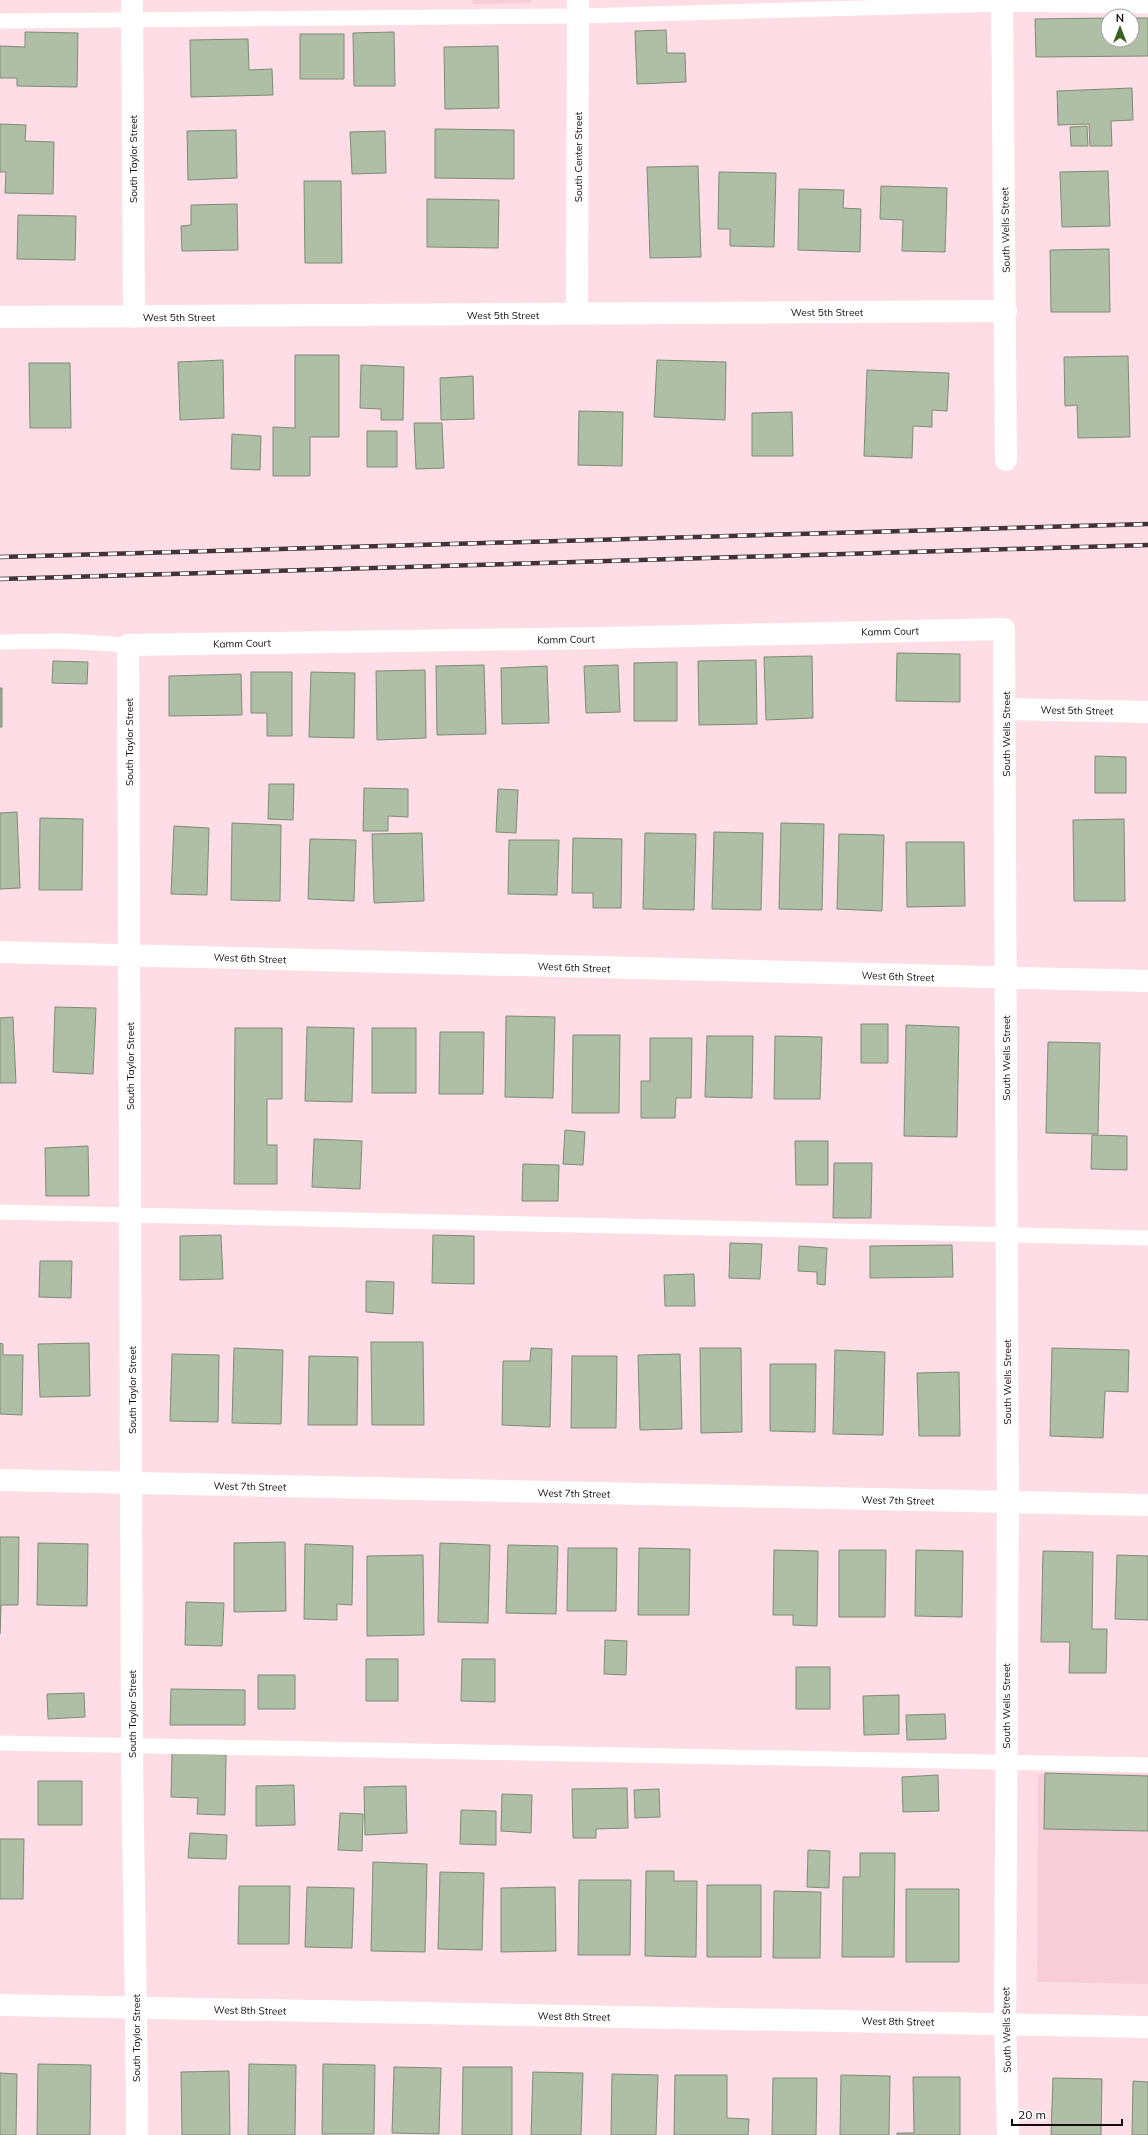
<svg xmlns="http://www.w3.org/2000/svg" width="1148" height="2135" font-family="Mulish,sans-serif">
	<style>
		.built { fill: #f7cdda }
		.building { fill: #aebfa6; stroke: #7c8c74 }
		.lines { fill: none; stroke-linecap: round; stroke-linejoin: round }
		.service { stroke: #fff; stroke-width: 15 }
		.minor { stroke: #fff; stroke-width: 22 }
		.tertiary { stroke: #fff; stroke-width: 22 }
		.rail-casing { stroke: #413237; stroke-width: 4.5 }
		.rail { stroke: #fff; stroke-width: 3; stroke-dasharray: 9; stroke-linecap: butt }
		.labels { text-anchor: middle; stroke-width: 3; stroke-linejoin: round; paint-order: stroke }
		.street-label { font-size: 10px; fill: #140a0d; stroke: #fff }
	</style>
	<rect width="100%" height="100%" fill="#fedde7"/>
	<path class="built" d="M473,0h58v3l-58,1z
		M1038,1774h110v210l-111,-2z"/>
	<path class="building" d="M1108,18v22h24v-22h16v38l-112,1 -1,-38z
		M666,30l1,23h18l1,29 -49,2 -2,-53z
		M25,32l53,1 -1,54 -60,-1v-8h-17v-32l25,1z
		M394,32l1,54h-41l-1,-53z
		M300,34h44v45h-44z
		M248,39l1,31 23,-1 1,26 -82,2 -1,-57z
		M498,46l1,62 -54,1 -1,-62z
		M1132,88l1,32 -22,1 1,25h-22l-1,-22 -31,1 -1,-34z
		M0,124l26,1 -1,16 29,1 -1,52 -48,-1 1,-21h-6z
		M1087,126l1,20h-17l-1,-19z
		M435,129l79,1v49l-79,-1z
		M236,130l1,48 -49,2 -1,-49z
		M385,131l1,42 -34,1 -2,-42z
		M698,166l3,91 -51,1 -3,-91z
		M1108,171l2,55 -48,1 -2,-55z
		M719,172l57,1 -2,74 -44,-1v-17h-12z
		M304,181h37l1,82h-37z
		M881,186l66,2 -2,64 -43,-1 1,-31 -23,-1z
		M799,189l45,1 -1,18 18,1 -1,43 -62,-2z
		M427,199l72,1 -1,48 -71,-1z
		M237,204l1,46 -56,1 -1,-25 10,-1v-20z
		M18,215l58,1 -1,44 -58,-1z
		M1109,249l1,63h-59l-1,-62z
		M295,355h44v82h-29v39h-37v-49l22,1z
		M1128,356l2,81 -52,1 -1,-33 -12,1 -1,-49z
		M223,360l1,58 -44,2 -2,-58z
		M657,360l69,2 -1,58 -71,-3z
		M29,363h41l1,65h-41z
		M361,365l43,2 -1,53h-22v-11l-21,-1z
		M867,370l82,3 -2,38 -15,-1v17l-19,-1 -1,32 -48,-2z
		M473,376l1,43 -33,1 -1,-42z
		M579,411l44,1 -1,54 -44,-1z
		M792,412l1,44h-41v-43z
		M414,423h28l2,45 -28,1z
		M367,431h30v36h-30z
		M232,434l29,2 -1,34 -29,-1z
		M897,653l63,1v48l-64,-1z
		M812,656l1,62 -47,2 -2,-63z
		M756,660l1,64 -58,1 -1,-64z
		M53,661l35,1 -1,22 -35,-1z
		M677,662v59h-43v-58z
		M484,665l2,69 -49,1 -1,-69z
		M618,665l2,47 -34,1 -2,-47z
		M547,666l2,57 -47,1 -1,-56z
		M425,670l1,68 -49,2 -1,-69z
		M251,672h41v64h-25v-23h-16z
		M311,672l44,1 -1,65 -45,-1z
		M241,674l1,41 -73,1v-40z
		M0,688h2v39h-2z
		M1095,756l31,1v36h-31z
		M269,784h25l-1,36 -25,-1z
		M364,788l44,1v28l-20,-1v15h-25z
		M498,789l20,1 -2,43 -20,-1z
		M17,812l3,76 -20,1v-76z
		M40,818l43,1 -1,71h-43z
		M1124,819l1,82h-51l-1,-81z
		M232,823l49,2 -1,76 -49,-1z
		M781,823l43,1 -2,86 -43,-1z
		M174,826l35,2 -2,67 -36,-1z
		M714,832l49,1 -2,77 -49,-1z
		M422,833l2,68 -50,2 -2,-69z
		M645,833l51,1 -2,76 -51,-1z
		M839,834l45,1 -2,76 -45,-2z
		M573,838l49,1 -1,69h-28v-15h-21z
		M310,839l46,1 -2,61 -46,-2z
		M509,840h50l-2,55 -49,-1z
		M906,842h58l1,64 -58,1z
		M55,1007l41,1 -3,66 -40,-2z
		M506,1016l49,1 -2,81 -48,-1z
		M13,1017l3,66h-16v-65z
		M861,1024h27v39h-27z
		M906,1025l53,2 -2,110 -53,-1z
		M307,1027l47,1 -2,74 -47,-1z
		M235,1028h47v71h-15v46h10v39h-43z
		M372,1028h44v65h-44z
		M440,1032h44l-1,62h-44z
		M573,1035h47l-1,78h-47z
		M707,1036h46l-1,62 -47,-1z
		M775,1036l47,1 -2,62h-46z
		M650,1038h42l-1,60h-15l-1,20h-34v-37h9z
		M1048,1042l52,1 -2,91 -52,-1z
		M565,1130l20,2 -2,33 -20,-1z
		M1092,1135l35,1v34l-36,-1z
		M314,1139l48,2 -2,48 -48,-2z
		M795,1141h33v44h-32z
		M88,1146l1,50h-43l-1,-48z
		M834,1163h38l-1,55h-38z
		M523,1164l36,1 -1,36h-36z
		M221,1235l2,44 -43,1v-44z
		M433,1235l41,1v48l-42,-1z
		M730,1243l32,1 -2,35 -31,-1z
		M952,1245l1,32 -83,1v-32z
		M799,1246l28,2 -2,37 -8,-1v-12l-19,-1z
		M40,1261h32l-1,37 -32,-1z
		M694,1274l1,32h-30l-1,-31z
		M366,1281l28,1 -1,32 -27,-2z
		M371,1342h52l1,83h-52z
		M0,1343l3,1v11h20l-1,60 -22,-1z
		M89,1343l1,53 -50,1 -2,-53z
		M234,1348l49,2 -2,74 -49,-1z
		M531,1348l21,1 -2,78 -48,-2 1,-64h27z
		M700,1348h41l1,84 -41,1z
		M1052,1348l77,2 -1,42 -23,-1 -2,47 -53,-2z
		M835,1350l50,2 -2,83 -50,-1z
		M172,1354l47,1 -1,67 -48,-1z
		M680,1354l2,75 -42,1 -2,-75z
		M309,1356l49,1 -1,68h-49z
		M572,1356h45l-1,72h-45z
		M770,1364h46l-1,68 -45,-1z
		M959,1372l1,64h-41l-2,-63z
		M0,1537h19l-1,68h-17l-1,29z
		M285,1542l1,69 -52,1v-69z
		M38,1543l50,1 -1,62 -50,-1z
		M440,1543l50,2 -2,78 -50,-1z
		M305,1544l48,2 -1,59 -15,-1v16l-33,-1z
		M508,1545l50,1 -2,68 -50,-1z
		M568,1548h49l-1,63h-49z
		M639,1548l51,1 -1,66h-51z
		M774,1550l44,1 -1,75 -24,-1v-10h-20z
		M839,1550h47l-1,67h-46z
		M916,1550l47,1 -1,66 -47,-1z
		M1043,1551l50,1 -1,77h15l-1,44h-37l1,-31h-29z
		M423,1555l1,80 -57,1v-80z
		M1117,1555l31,1v64l-33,-1z
		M186,1602l38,1 -2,43 -37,-1z
		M605,1640l22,1 -1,34 -22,-1z
		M366,1659h32v42h-32z
		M462,1659h33v43l-34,-1z
		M796,1667h34v42h-34z
		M258,1675h37v34h-37z
		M171,1689l74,1v35h-75z
		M84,1693l1,24 -37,2 -1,-25z
		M899,1695v39l-35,1 -1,-39z
		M945,1714l1,25 -39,1 -1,-25z
		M172,1753l54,2 -1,60 -28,-1 1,-16 -27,-1z
		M1045,1773l103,3v55l-104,-2z
		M938,1775l1,36 -36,1 -1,-35z
		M38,1781h44v44h-44z
		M294,1785l1,40 -39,1v-40z
		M406,1786l1,47 -42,2 -1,-48z
		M627,1788l1,40 -32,1v9h-23l-1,-49z
		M659,1789l1,28 -25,1 -1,-28z
		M502,1794l30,1 -1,38 -30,-2z
		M461,1810l35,1v34l-36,-1z
		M340,1813l23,1 -1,37 -24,-1z
		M190,1833l37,2 -1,24 -38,-1z
		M0,1839h24l-1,60h-23z
		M808,1850l22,1 -1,37 -22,-1z
		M860,1853h35l-1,104h-52l1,-80h17z
		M373,1862l54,2 -2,88 -54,-1z
		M646,1871h28v10h23l-1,76 -51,-1z
		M440,1872l44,1 -2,77 -44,-1z
		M579,1880h52l-1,75h-52z
		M707,1885h54v72h-54z
		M239,1886h51l-1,58h-51z
		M307,1887l47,1 -2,60 -47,-1z
		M555,1887l1,64 -55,1v-64z
		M906,1889h53v73h-53z
		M774,1891l47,1 -1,66h-47z
		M38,2064l53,1 -1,70h-53z
		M249,2064l47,1 -1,70h-47z
		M323,2064l52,1 -1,69h-52z
		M394,2067l47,1 -2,66 -47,-1z
		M463,2067h49v68h-50z
		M229,2071l1,64h-48l-1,-63z
		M533,2072l50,1 -2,62h-50z
		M0,2073l17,1 -1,61h-16z
		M612,2074l46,1 -2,60h-45z
		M675,2075h52v43l22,1 -1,16h-74z
		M841,2075l49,1 -1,59h-49z
		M913,2077h47v58h-63v-2h17z
		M773,2078h44l-1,57h-44z
		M1053,2078l49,1 -1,56h-50z
		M1133,2081l15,1v53h-16z"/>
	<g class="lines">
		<path class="service" d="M0,21l578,-5 424,-12 146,2
			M0,642l64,-1 64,4
			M0,1212l1148,26
			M0,1743l1148,22"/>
		<path class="minor" d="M132,0l2,317
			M1002,0l4,460
			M577,314l1,-314
			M0,317l1006,-6
			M1006,709l142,3
			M0,952l1148,29
			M0,1480l1148,25
			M137,2135c0,-130 -4,-260 -5,-390l-4,-1100 473,-7 403,-9 4,873 -3,521 3,112"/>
		<path class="tertiary" d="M0,2005l1148,22"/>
		<g class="rail-casing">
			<path id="rail" d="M0,557l1148,-33
				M0,579l1148,-34"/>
		</g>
		<use href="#rail" class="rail"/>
	</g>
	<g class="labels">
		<g class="street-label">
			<text transform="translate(578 157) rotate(-90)" y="4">South Center Street</text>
			<text transform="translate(133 159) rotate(-90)" y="4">South Taylor Street</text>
			<text transform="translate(1005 230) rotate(-91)" y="4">South Wells Street</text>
			<text x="827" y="316">West 5th Street</text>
			<text x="503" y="319">West 5th Street</text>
			<text x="179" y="321">West 5th Street</text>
			<text transform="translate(890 631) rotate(-1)" y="4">Kamm Court</text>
			<text transform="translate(566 639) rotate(-1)" y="4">Kamm Court</text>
			<text transform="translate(242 643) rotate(-1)" y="4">Kamm Court</text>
			<text transform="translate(1077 710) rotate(1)" y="4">West 5th Street</text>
			<text transform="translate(1006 734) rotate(-90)" y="4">South Wells Street</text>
			<text transform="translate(129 742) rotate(-90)" y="4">South Taylor Street</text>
			<text transform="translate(250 958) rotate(2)" y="4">West 6th Street</text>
			<text transform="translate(574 967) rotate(2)" y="4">West 6th Street</text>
			<text transform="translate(898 976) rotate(2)" y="4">West 6th Street</text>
			<text transform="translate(1006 1058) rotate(-90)" y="4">South Wells Street</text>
			<text transform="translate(130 1066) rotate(-90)" y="4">South Taylor Street</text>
			<text transform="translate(1007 1382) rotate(-90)" y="4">South Wells Street</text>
			<text transform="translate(132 1390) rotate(-90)" y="4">South Taylor Street</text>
			<text transform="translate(250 1486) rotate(1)" y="4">West 7th Street</text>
			<text transform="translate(574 1493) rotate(1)" y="4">West 7th Street</text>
			<text transform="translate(898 1500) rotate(1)" y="4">West 7th Street</text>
			<text transform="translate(1006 1706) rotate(-90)" y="4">South Wells Street</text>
			<text transform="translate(132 1714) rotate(-90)" y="4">South Taylor Street</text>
			<text transform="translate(250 2010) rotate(1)" y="4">West 8th Street</text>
			<text transform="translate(574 2016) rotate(1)" y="4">West 8th Street</text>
			<text transform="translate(898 2021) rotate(1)" y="4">West 8th Street</text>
			<text transform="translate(1006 2030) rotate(-91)" y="4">South Wells Street</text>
			<text transform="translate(136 2038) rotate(-90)" y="4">South Taylor Street</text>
		</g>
	</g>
	<g transform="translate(1120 28)"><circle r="19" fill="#ffffff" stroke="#a19d9e"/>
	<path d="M0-3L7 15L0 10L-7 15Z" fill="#39621e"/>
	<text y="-6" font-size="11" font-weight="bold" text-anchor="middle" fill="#140a0d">N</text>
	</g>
	<path d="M1012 2119v6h110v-6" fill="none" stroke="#140a0d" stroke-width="2"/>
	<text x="1018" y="2119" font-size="12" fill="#140a0d" stroke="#ffffff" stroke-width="3" paint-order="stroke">20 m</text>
</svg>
